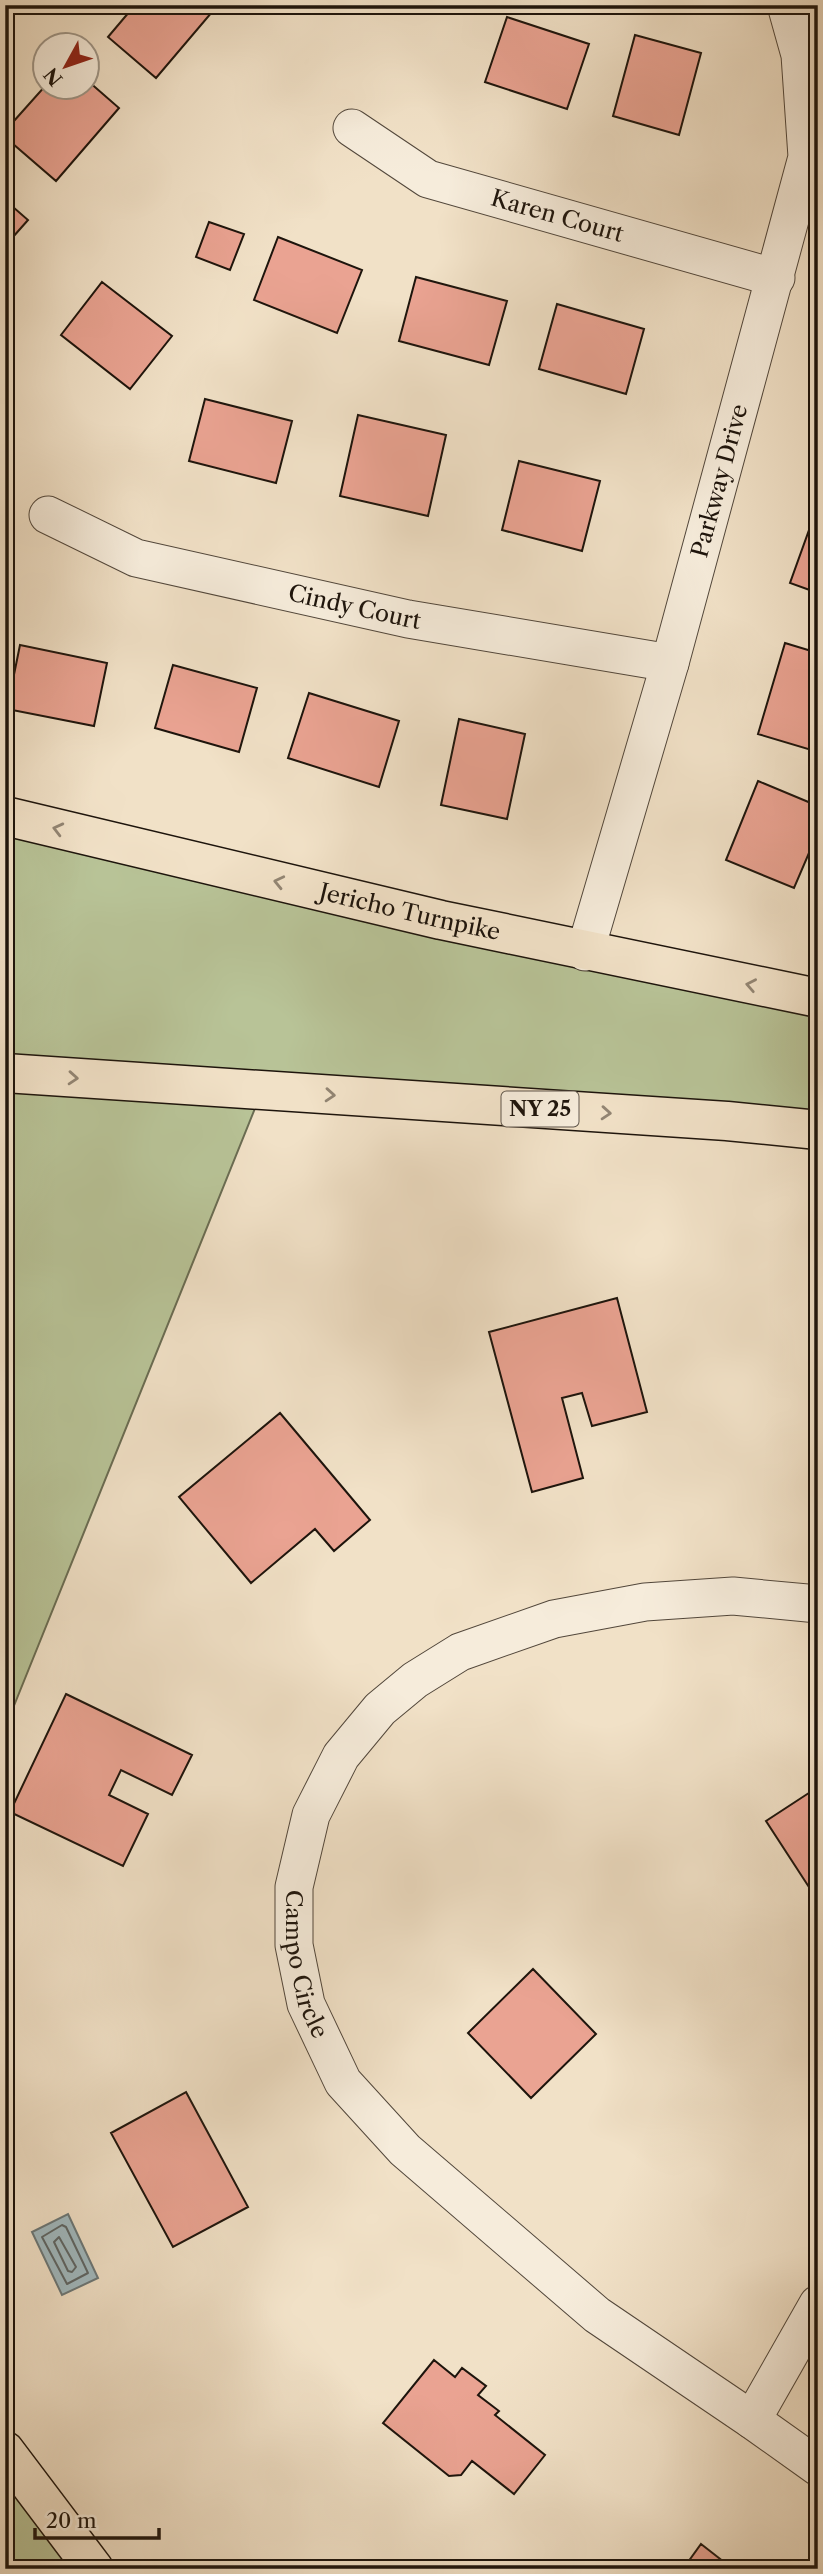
<svg xmlns="http://www.w3.org/2000/svg" width="823" height="2574" font-family="'Libre Caslon Text',serif">
	<style>
		.green { fill: #b8c397; stroke: #6a6c52; stroke-width: 2 }
		.water { fill: #a1bac0; stroke: #6c7878; stroke-width: 2 }
		.lines { fill: none; stroke-linecap: round; stroke-linejoin: round }
		.shore { stroke: #5f6766; stroke-width: 2 }
		.building { fill: #eaa392; stroke: #1d140c; stroke-width: 2 }
		.minor-casing { stroke: #52473b; stroke-width: 39 }
		.primary-casing { stroke: #1d140c; stroke-width: 41 }
		.minor { stroke: #f6ecdb; stroke-width: 37 }
		.primary { stroke: #f1e1c7; stroke-width: 38 }
		.oneway { stroke: #928573 }
		.labels { text-anchor: middle; stroke-width: 7; stroke-linejoin: round; paint-order: stroke }
		.shield { fill: #f6ecdb; stroke: #5e554a; stroke-width: 2 }
		.shield-label { font-size: 21px; font-weight: bold; fill: #1d140c }
		.street-label { font-size: 23px; fill: #1d140c; stroke: #f6ecdb }
	</style>
	<rect width="100%" height="100%" fill="#f1e1c7"/>
	<filter id="stains"><feTurbulence type="fractalNoise" baseFrequency=".00286" numOctaves="4"/><feColorMatrix values="0 0 0 0 .2 0 0 0 0 .09 0 0 0 0 .02 0 0 0 .5 -.17"/></filter>
	<radialGradient id="worn" r=".72"><stop offset=".6" stop-color="#630" stop-opacity="0"/><stop offset="1" stop-color="#630" stop-opacity=".3"/></radialGradient>
	<path class="green" d="M5,816l813,182v132l-556,-39 -257,637z
		M5,2451l89,118h-89z"/>
	<path class="water" d="M68,2214l30,64 -36,17 -30,-63z"/>
	<g class="lines">
		<path class="shore" d="M62,2225l4,2 22,46 -21,11 -25,-47z
			M59,2237l17,30 -4,5 -4,-1 -14,-29z"/>
	</g>
	<path class="building" d="M135,5h83l-62,73 -48,-41z
		M507,17l82,27 -22,65 -82,-27z
		M635,35l66,18 -22,82 -66,-19z
		M88,81l31,27 -63,73 -51,-44v-6l41,-46 42,3z
		M5,200l23,20 -23,26z
		M209,222l35,12 -14,36 -34,-13z
		M278,237l84,33 -25,63 -83,-33z
		M416,277l91,24 -18,64 -90,-24z
		M102,282l70,54 -42,53 -69,-54z
		M557,304l87,25 -18,65 -87,-25z
		M205,399l87,22 -16,62 -87,-22z
		M358,415l88,20 -18,81 -88,-20z
		M519,461l81,20 -18,70 -80,-21z
		M818,505v88l-28,-10z
		M785,643l33,10v99l-60,-18z
		M20,645l87,18 -13,63 -87,-17z
		M173,665l84,23 -18,64 -84,-24z
		M309,693l90,28 -20,66 -91,-29z
		M459,719l66,15 -18,85 -66,-14z
		M758,781l60,25v26l-24,56 -68,-28z
		M617,1298l30,114 -55,14 -10,-33 -20,5 21,80 -51,14 -43,-160z
		M280,1413l90,107 -36,31 -19,-22 -64,54 -72,-86z
		M66,1694l126,61 -20,40 -51,-25 -12,25 39,19 -25,52 -113,-54z
		M818,1787v114l-52,-80z
		M533,1969l63,65 -65,64 -63,-65z
		M186,2092l62,115 -75,40 -62,-114z
		M434,2360l21,17 7,-9 24,18 -8,9 21,16 -4,4 50,40 -31,39 -42,-33 -11,14 -12,1 -66,-53z
		M701,2544l32,25h-50z"/>
	<g class="lines">
		<g class="minor-casing">
			<g id="minor">
				<path id="s1" d="M352,128l76,51 348,99"/>
				<path id="s2" d="M48,515l88,43 272,61 262,44"/>
				<path id="s3" d="M585,952l85,-289 137,-506 -7,-102 -14,-50"/>
				<path id="s4" d="M818,1604l-85,-8 -88,6 -91,17 -94,33 -45,28 -35,29 -39,47 -30,59 -17,72v58l12,59 37,78 62,68 192,165 155,105 66,-116"/>
				<path d="M752,2420l66,47"/>
			</g>
		</g>
		<g class="primary-casing">
			<g id="primary">
				<path id="s5" d="M5,816l436,104 377,78"/>
				<path d="M5,1073l722,48 91,9"/>
				<path d="M5,2451l89,118"/>
			</g>
		</g>
		<use href="#minor" class="minor"/>
		<use href="#primary" class="primary"/>
	</g>
	<defs><path id="oneway-chevron" d="M-2-3.5L2.5 0L-2 3.5" fill="none" stroke-width="1.6" stroke-linecap="round" stroke-linejoin="round" transform="scale(1.75)"/></defs>
	<g class="oneway">
		<use href="#oneway-chevron" transform="translate(58 829) rotate(-166)"/>
		<use href="#oneway-chevron" transform="translate(279 882) rotate(-167)"/>
		<use href="#oneway-chevron" transform="translate(751 985) rotate(-169)"/>
		<use href="#oneway-chevron" transform="translate(73 1078) rotate(4)"/>
		<use href="#oneway-chevron" transform="translate(330 1095) rotate(4)"/>
		<use href="#oneway-chevron" transform="translate(606 1113) rotate(4)"/>
	</g>
	<g class="labels">
		<rect class="shield" x="501.5" y="1091.5" width="77" height="35" rx="5"/>
		<g class="shield-label">
			<text x="540" y="1116">NY 25</text>
		</g>
		<g class="street-label">
			<text dy="8" stroke="none"><textPath href="#s1" startOffset="226">Karen Court</textPath></text>
			<text dy="8" stroke="none"><textPath href="#s3" startOffset="490">Parkway Drive</textPath></text>
			<text dy="8" stroke="none"><textPath href="#s2" startOffset="322">Cindy Court</textPath></text>
			<text dy="8" stroke="none"><textPath href="#s5" startOffset="416">Jericho Turnpike</textPath></text>
			<text dy="8" stroke="none"><textPath href="#s4" startOffset="744">Campo Circle</textPath></text>
		</g>
	</g>
	<rect width="823" height="2574" fill="none" stroke="#f1e1c7" stroke-width="28"/>
	<rect x="7" y="7" width="809" height="2560" fill="none" stroke="#1d140c" stroke-width="3.5"/>
	<rect x="14" y="14" width="795" height="2546" fill="none" stroke="#1d140c" stroke-width="2"/>
	<g transform="translate(66 66) rotate(230)"><circle r="33" fill="#f6ecdb" stroke="#9f9688" stroke-width="2"/>
	<path d="M0-5L12 26L0 18L-12 26Z" fill="#8f2418"/>
	<text y="-10" font-size="19" font-weight="bold" text-anchor="middle" fill="#1d140c">N</text>
	</g>
	<path d="M35 2528v10h124v-10" fill="none" stroke="#1d140c" stroke-width="3.5"/>
	<text x="46" y="2528" font-size="21" fill="#1d140c" stroke="#f6ecdb" stroke-width="5" paint-order="stroke">20 m</text>
	<rect width="100%" height="100%" filter="url(#stains)"/>
	<rect width="100%" height="100%" fill="url(#worn)"/>
</svg>
